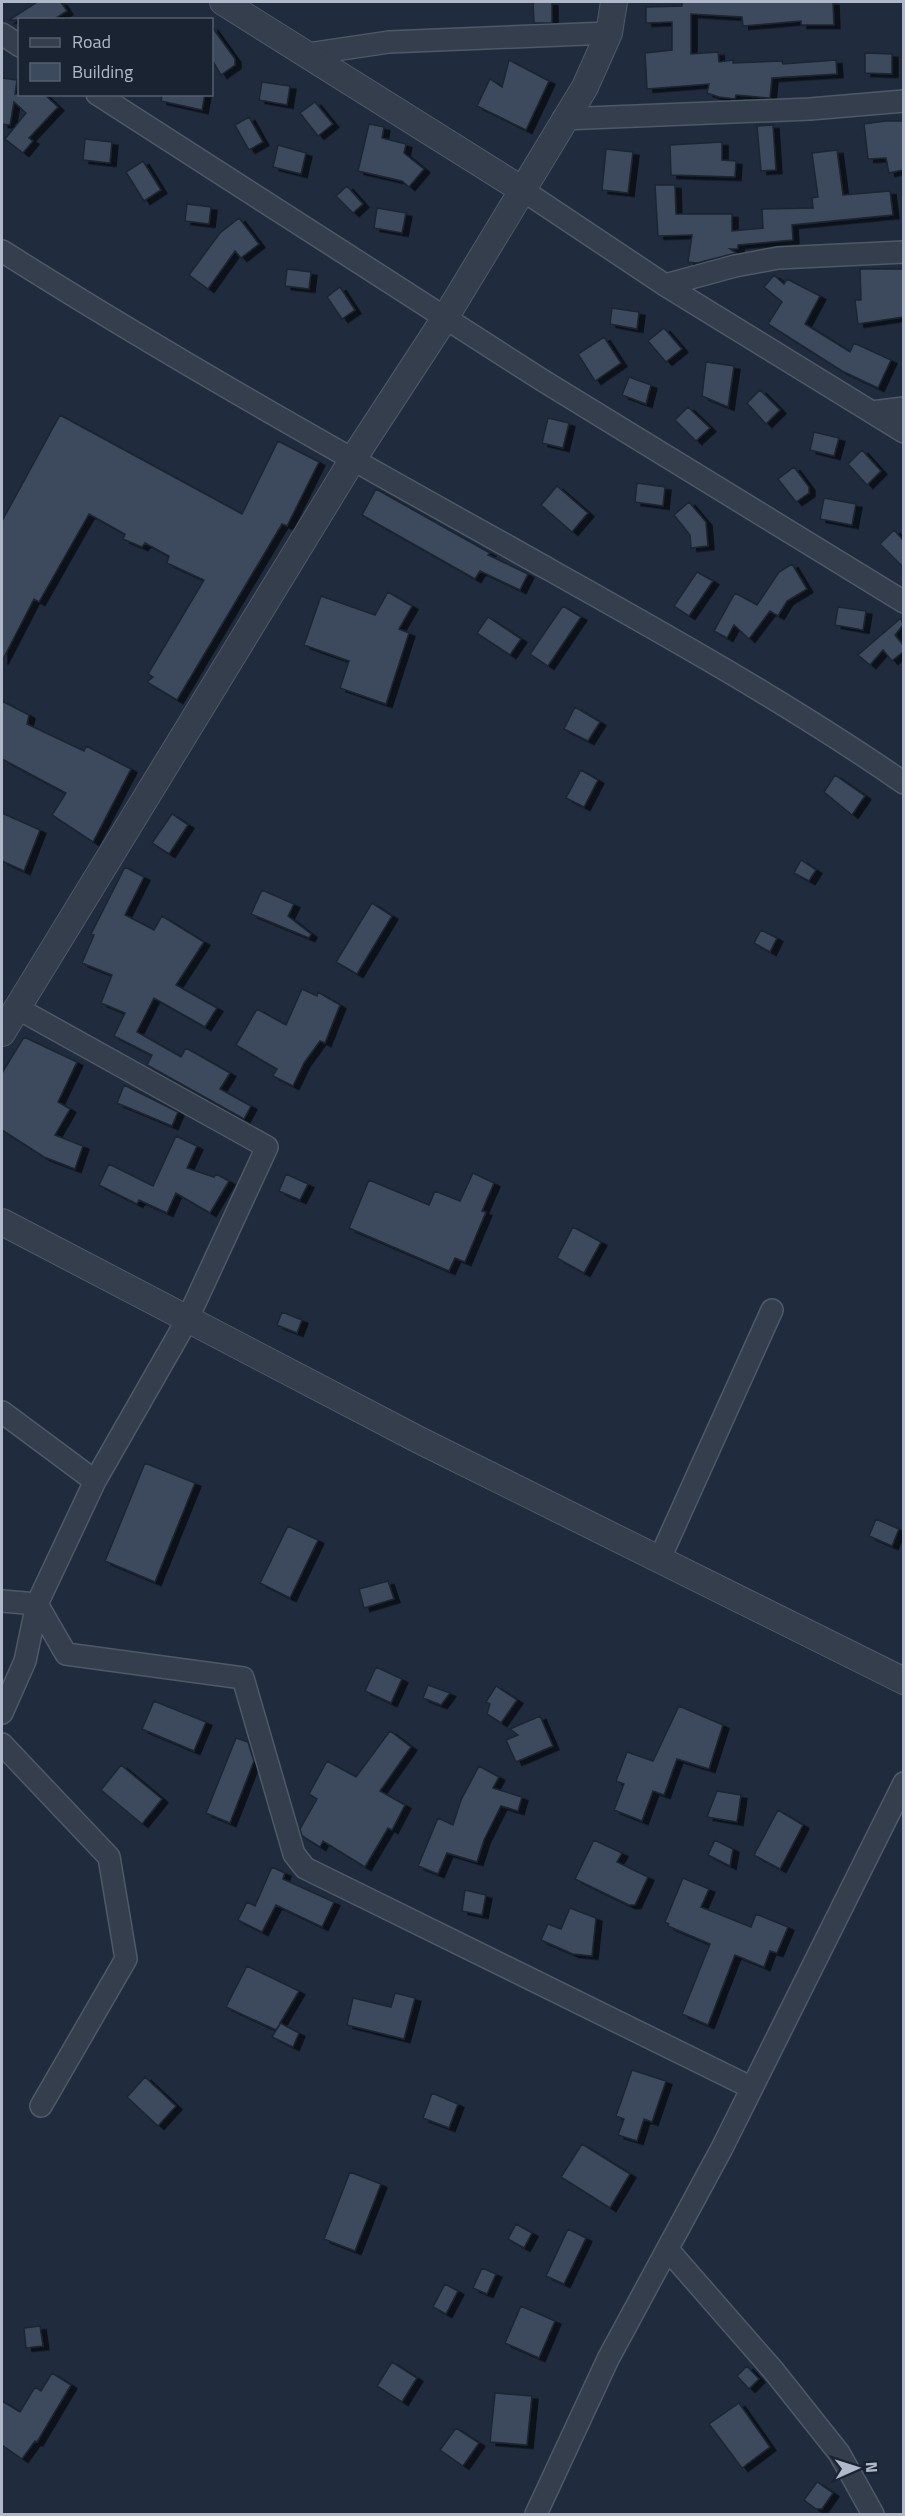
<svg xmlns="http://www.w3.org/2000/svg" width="905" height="2516" font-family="'Titillium Web',sans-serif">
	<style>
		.building { fill: #3c4a5d; stroke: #1b2533; stroke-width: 1.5; filter: url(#shadow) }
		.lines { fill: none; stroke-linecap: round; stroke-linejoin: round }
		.minor-casing { stroke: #4f5967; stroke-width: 24 }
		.tertiary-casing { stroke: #4f5967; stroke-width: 28 }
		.minor { stroke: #343e4d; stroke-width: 21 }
		.tertiary { stroke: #343e4d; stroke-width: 26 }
	</style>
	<defs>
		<filter id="shadow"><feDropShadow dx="6" dy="3.5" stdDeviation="0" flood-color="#0009"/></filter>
	</defs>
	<rect width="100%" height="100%" fill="#202c3d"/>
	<path class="building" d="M37,2h24l6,9 -14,9h-44z
		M533,2h19v21h-18z
		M682,2h151l1,23h-33v-4l-58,5 -1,-9 -51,-3v40l27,-2 1,10 14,-2v3l49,-2 1,3 53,-4 1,14 -65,4 -2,20 -34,-3 -1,4 -16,-2 -12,-4 2,-9 -62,5 -2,-36 27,-3v-28l-26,1v-16l36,-1z
		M212,27l23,32v6l-14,10 -9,-15z
		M865,53l27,1v20l-27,-1z
		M509,60l40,21 -23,49 -49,-24 13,-27 12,8z
		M2,78l15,2 -2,14h29l14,13 -29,31 4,3 -10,12 -18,-14 21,-26 -12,-11 -4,23 -8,-1z
		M262,82l28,4 -3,19 -28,-5z
		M162,94h43l-3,16 -41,-9z
		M315,102l18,22 -15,12 -18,-23z
		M249,117l14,25 -14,8 -14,-25z
		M885,121h18v49l-14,3 -3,-15 -18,1 -4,-35z
		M369,124l15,3 -2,11 24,6 -2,9 20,16 -15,18 -7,-6 -44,-10z
		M773,125l3,45 -15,1 -4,-45z
		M85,139l27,3 -2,21 -27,-3z
		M722,142v18l14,1 -1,16 -64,-2 -1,-30z
		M278,145l28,8 -5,21 -28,-7z
		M606,149l27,3 -5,41 -26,-3z
		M837,150l6,45 47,-4 3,24 -101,10 1,15 -55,5v4h-8l6,4 -39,10 -9,-1 4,-27 -34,1 -3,-51h20l1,29h56v17l31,-3 -1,-19 51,-1 -1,-10 6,-1 -6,-44z
		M143,161l18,29 -17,11 -18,-29z
		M347,186l16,18 -10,9 -17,-17z
		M187,204l24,3 -2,17 -24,-3z
		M377,208l29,5 -4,20 -28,-5z
		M239,218l20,26 -18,14 -6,-7 -27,38 -19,-14 31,-42z
		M287,269l24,3 -2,17 -24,-3z
		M860,269h43v48l-45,7 -3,-24h6z
		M774,275l10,9 3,-5 33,17 -15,28 45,28 4,-9 37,17 -13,28 -36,-17 -74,-47 14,-22 -18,-15z
		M340,287l15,23 -13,9 -15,-22z
		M612,308l27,4 -2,17 -27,-5z
		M664,328l18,21 -16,13 -18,-21z
		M604,337l17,26 -26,18 -17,-27z
		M706,362l28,4 -6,41 -26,-11z
		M629,377l22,8 -5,19 -24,-9z
		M760,390l20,20 -14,14 -19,-21z
		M688,407l22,21 -14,13 -21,-21z
		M60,415l182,99 36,-73 41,21 -32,64 -5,-2 -105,176 -30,-18 6,-5 -5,-3 56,-94 -37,-17 2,-7 -24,-13 -3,4 -19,-8 2,-5 -36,-20 -50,88 -5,-3 -32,62v-140z
		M548,418l21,5 -6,25 -21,-5z
		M814,432l25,6 -5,18 -24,-6z
		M862,450l19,21 -14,14 -19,-21z
		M794,467l15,20v6l-13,9 -18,-23z
		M637,483l28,4 -2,19 -28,-4z
		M557,486l31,27 -16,19 -31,-27z
		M376,489l114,64 -2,2 40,19 -8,16 -40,-19 -5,8 -113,-64z
		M824,498l32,6 -4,21 -32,-6z
		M689,502l17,20 2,24 -17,2 -1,-13 -16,-20z
		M894,530l9,10v27l-23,-23z
		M792,564l15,25 -20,12 -9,15 -8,-5 -21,28 -15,-14 -7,13 -13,-7 21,-38 22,12 22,-33z
		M697,572l16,9 -24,35 -15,-10z
		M388,592l24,14 -13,23 10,4 -23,71 -46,-16 9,-27 -45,-16 17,-49 54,19z
		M563,606l18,11 -33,49 -18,-12z
		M838,607l28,4 -3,19 -28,-5z
		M488,617l33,22 -11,16 -33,-22z
		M901,618l2,7 -8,10 8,10v7l-11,9 -9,-11 -13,15 -12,-10z
		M2,701l27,14 -2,9 57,27 2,-5 45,23 -38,73 -41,-27 14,-22 -64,-34z
		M575,707l25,15 -12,19 -24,-12z
		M581,770l17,10 -14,27 -18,-9z
		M835,775l30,21 -13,19 -28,-23z
		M2,813l38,17 -16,41 -22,-10z
		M172,814l16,11 -19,29 -17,-11z
		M801,860l15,10 -7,11 -15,-8z
		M125,867l19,10 -19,38 29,15 8,-14 42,26 -28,43 41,23 -12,19 -51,-29 -17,34 44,25 5,-9 44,25 -10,16 31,17 -7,13 -97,-54 5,-10 -38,-19 11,-23 -24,-10 11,-28 -30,-12 12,-28 -3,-1z
		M262,890l32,14 -6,12 23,18 -2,4 -58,-24z
		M372,903l20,13 -35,58 -21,-12z
		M761,930l16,8 -7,14 -16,-9z
		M302,989l15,7 1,-4 22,13 -15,38 -5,-2 -16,22 -11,23 -20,-10 4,-7 -41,-24 21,-36 29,16z
		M24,1037l53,25 -19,40 12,7 -15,26 28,11 -8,23 -31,-12 -42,-27v-57z
		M124,1085l54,27 -6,14 -55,-23z
		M176,1136l21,10 -10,22 27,9 2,-3 13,7 -19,32 -34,-20 -9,20 -28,-13 -2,4 -38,-19 10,-21 44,22z
		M473,1173l21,10 -12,28 4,1 -21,50 -10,-4 -6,13 -100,-43 20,-48 60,25 6,-14 25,10z
		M286,1174l22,10 -8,16 -21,-9z
		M573,1227l28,15 -17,31 -27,-15z
		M282,1312l20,8 -5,13 -20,-8z
		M145,1463l50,20 -40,99 -50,-21z
		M876,1519l23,10 -7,17 -23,-10z
		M288,1526l30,14 -28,58 -30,-15z
		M388,1581l6,18 -30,9 -5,-19z
		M376,1667l26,12 -11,24 -26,-12z
		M428,1685l22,8 -9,12 -18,-7z
		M496,1686l21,14 -16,23 -14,-9 3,-10 -4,-2z
		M154,1701l52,21 -12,29 -52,-22z
		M679,1706l44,19 -14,44 -32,-10 -13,36 -11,-4 -11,30 -28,-11 10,-26 -8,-3 11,-29 26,9z
		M540,1716l13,30 -37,16 -10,-22 12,-5 -8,-6z
		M390,1731l21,16 -31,44 25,14 -13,25 -4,-2 -23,39 -42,-26 -3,6 -18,-11 -2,-7 17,-30 -8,-5 18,-33 29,16z
		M236,1738l12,4 6,19 -24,62 -24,-10z
		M121,1765l41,34 -20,25 -41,-34z
		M479,1766l20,11 -6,11 29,9 -4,14 -17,-5 -17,34 -7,22 -30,-9 -9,21 -20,-8 20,-48 15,7 8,-25z
		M717,1791l24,4 -4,27 -30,-5z
		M778,1810l25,15 -23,44 -26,-14z
		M594,1840l28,13 -5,9 31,15 -13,28h-6l-54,-26z
		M715,1840l18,9 -3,17 -22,-11z
		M272,1867l13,6 -2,6 51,23 -12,25 -46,-22 -14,27 -24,-12 9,-18 8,4z
		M683,1878l26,11 -8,18 50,20 5,-13 32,13 -11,26 -7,-2 -6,16 -29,-12 -27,70 -26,-11 28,-70 -42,-18 1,-2 -4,-2z
		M465,1890l21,5 -4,20 -20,-4z
		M570,1908l26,10 -4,38 -19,-2 -32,-14 7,-16 13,5z
		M247,1966l52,25 -19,32 19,10 -6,14 -21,-10 8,-13 -4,6 -50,-23z
		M395,1993l20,5 -11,41 -57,-14 6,-27 38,9z
		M632,2070l34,11 -14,41 -8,-3 -7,22 -19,-6 6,-16 -8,-3z
		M145,2077l31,29 -18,20 -31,-29z
		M432,2093l26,11 -9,24 -26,-10z
		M582,2144l48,30 -20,34 -49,-31z
		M350,2172l31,12 -26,67 -31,-12z
		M516,2224l16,9 -8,15 -16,-9z
		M568,2229l18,9 -22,46 -18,-8z
		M482,2268l14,6 -9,20 -14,-6z
		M445,2284l13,7 -12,23 -13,-7z
		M521,2306l34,15 -16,37 -34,-15z
		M40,2326l3,20 -17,2 -2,-20z
		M392,2362l25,16 -15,24 -25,-16z
		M747,2366l12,13 -10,10 -12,-13z
		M52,2373l19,12 -34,57 -2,-1 -13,18 -20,-14v-44l18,11 15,-25 6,4z
		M495,2393l37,3 -5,49 -37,-3z
		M739,2403l31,44 -28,21 -33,-44z
		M456,2428l23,15 -16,23 -23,-16z
		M817,2482l16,11 -11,16h-6l-12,-9z"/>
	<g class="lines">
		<g class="minor-casing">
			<path id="minor" d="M2,34l18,12
				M308,54l81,-12 220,-9
				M97,94l445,286 362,222
				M563,119l247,-10 94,-8
				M521,189l144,96 239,147
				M2,251c163,103 331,198 500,292 135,76 273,151 402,240
				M665,285l70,-19 43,-8 126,-6
				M872,412l32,-4
				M2,1412l93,69
				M660,1558l112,-248
				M2,1601l35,3
				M37,1604l29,50 177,24 51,176 11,14 447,220
				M2,1713l23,-52 12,-57 58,-123 92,-161 80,-173 -250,-139
				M2,1744l107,113 17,102 -85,147
				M669,2251l104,119 66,83 34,61
				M536,2514l72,-155 114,-211 182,-365"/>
		</g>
		<g class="tertiary-casing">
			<path id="tertiary" d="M223,2l298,187
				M2,1033l351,-574 92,-141 140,-231 24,-54 5,-31
				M2,1222l419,219 483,240"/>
		</g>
		<use href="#minor" class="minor"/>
		<use href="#tertiary" class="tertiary"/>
	</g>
	<rect width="905" height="2516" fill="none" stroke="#afb9c9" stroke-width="6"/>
	<rect x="18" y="18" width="195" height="78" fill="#192331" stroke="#555f6e" stroke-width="1.5"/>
	<rect x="30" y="38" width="30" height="9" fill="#343e4d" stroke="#555f6e" stroke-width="1.5"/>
	<text x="72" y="48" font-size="18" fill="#afb9c9">Road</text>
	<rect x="30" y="63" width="30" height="18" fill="#3c4a5d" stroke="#555f6e" stroke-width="1.5"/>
	<text x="72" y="78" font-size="18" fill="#afb9c9">Building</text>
	<g transform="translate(857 2468) rotate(87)" stroke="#192331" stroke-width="4.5" paint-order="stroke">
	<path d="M0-4.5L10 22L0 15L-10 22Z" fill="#afb9c9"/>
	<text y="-9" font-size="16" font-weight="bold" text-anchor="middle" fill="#afb9c9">N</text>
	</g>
</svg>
